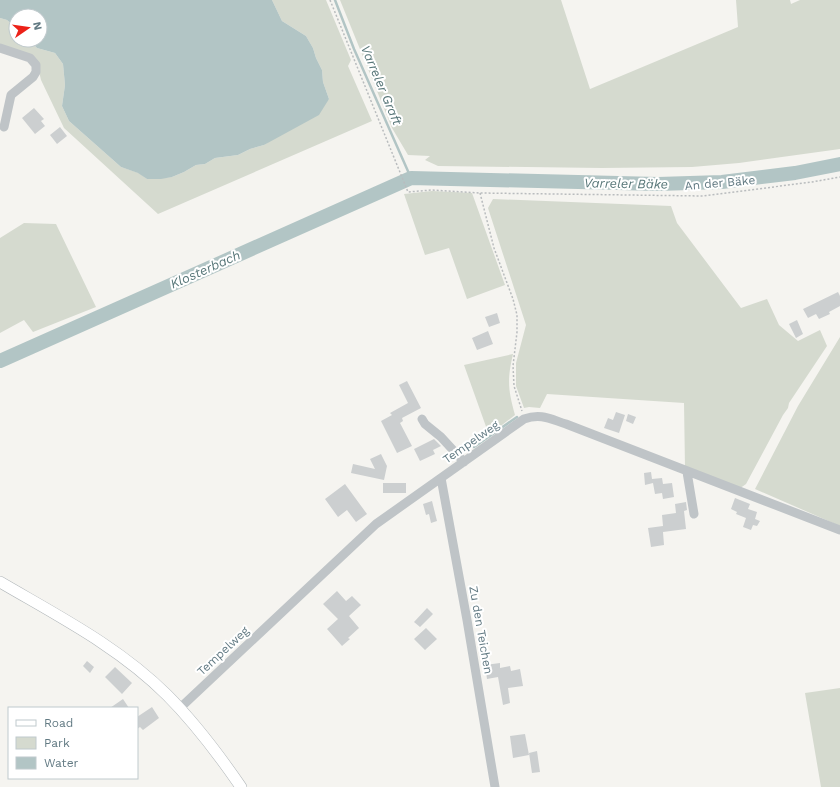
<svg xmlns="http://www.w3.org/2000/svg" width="840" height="787" font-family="'Work Sans',sans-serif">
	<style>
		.green { fill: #d5dacf }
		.water { fill: #b2c5c5 }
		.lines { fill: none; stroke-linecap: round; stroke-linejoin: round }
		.stream { stroke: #b2c5c5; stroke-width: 2.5 }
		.river { stroke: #b2c5c5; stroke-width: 14 }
		.building { fill: #cccfd0 }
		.major-casing { stroke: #b0b6b9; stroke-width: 12 }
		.path { stroke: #b9bcbe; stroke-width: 1.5; stroke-dasharray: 2 2; stroke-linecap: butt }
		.minor { stroke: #bfc4c7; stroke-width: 9 }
		.major { stroke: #fff; stroke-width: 11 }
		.labels { text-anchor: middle; stroke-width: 4; stroke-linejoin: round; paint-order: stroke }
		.street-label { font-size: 12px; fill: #627a83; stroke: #fff }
		.water-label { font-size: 13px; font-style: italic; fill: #587779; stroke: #fff }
	</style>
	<rect width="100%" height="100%" fill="#f5f4f0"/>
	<path class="green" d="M272,0h54l25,60 -3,6 24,55 -214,93 -94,-86 -23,-48 -4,-17 -37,-18v-27l7,2 9,8v12h13l8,8 18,5 8,11 2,21 -3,21 7,15 52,46 18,6 8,6 25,-2 12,-5 12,-7 9,-1 10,-6 23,-3 12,-6 14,-4 65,-46 -6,-17 -1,-12 -6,-12 -3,-10 -7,-12 -24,-15z
		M340,0h221l29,89 148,-62 -2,-27h54l1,4 9,-4h40v149l-101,14 -47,4 -90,1 -164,-2 -13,-6 5,-4 -22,-1 -16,-27z
		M432,191l40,2 33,92 -38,14 -18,-51 -24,7 -21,-61z
		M493,199l178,7 6,17 64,85 26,-9 12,26 19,16 22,-11 7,16 -38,57 -1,5 -5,7 -37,69 -7,5 -54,-21 -1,-65 -137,-9 -7,14 -11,-1 -5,1 -8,-22v-23l10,-38 -38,-117z
		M24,223l32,1 40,83 -63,25 -9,-12 -24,13v-95z
		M840,337v189l-85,-37 43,-83z
		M513,354c-6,26 -5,36 2,61l-26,20 -25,-70z
		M840,688v99h-19l-16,-94z"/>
	<path class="water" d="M0,0h272l10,21 24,15 7,12 3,10 6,12 1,12 6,17 -10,16 -55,30 -14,4 -12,6 -23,3 -10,6 -9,1 -12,7 -12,5 -11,2h-14l-9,-6 -17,-6 -52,-46 -7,-15 3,-21 -2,-21 -8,-11 -18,-5 -8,-8h11v-24h-24v12l-9,-8 -7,-2z"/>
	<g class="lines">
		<path class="stream" d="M335,0l19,49 57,129
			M474,447l43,-30"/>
		<path class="river" d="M0,361l411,-183 247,6 64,-2 73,-9 45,-9"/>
	</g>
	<path class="building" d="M34,108l10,11 -3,2 4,5 -10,8 -13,-16z
		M60,127l7,9 -10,8 -7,-9z
		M838,292l2,4v10l-11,6 1,2 -11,5 -3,-5 -8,4 -5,-9z
		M497,313l3,10 -11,4 -4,-10z
		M797,320l6,14 -7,4 -7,-14z
		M488,331l5,13 -16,6 -5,-12z
		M407,381l14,27 -19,10 1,3 -3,2 12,23 -15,7 -16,-32 11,-6 -2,-2 18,-10 -9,-18z
		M616,412l9,3 -6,18 -15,-5 4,-10 5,2z
		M628,414l8,3 -3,7 -7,-3z
		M434,439l7,7 -8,4 2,4 -15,7 -6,-12z
		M381,454l6,12 -3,14 -33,-7 2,-9 22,5 -5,-10z
		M651,472l1,7 10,-1 1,6 9,-1 2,14 -11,2 -1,-6 -7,1 -2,-11 -8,2 -1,-12z
		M383,483h23v10h-23z
		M345,484l22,30 -11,8 -9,-12 -9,7 -13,-18z
		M735,498l15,6 -2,5 9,3 -2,7 5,2 -3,5 -4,-1 -2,5 -8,-3 3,-9 -10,-4 1,-2 -6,-3z
		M432,501l5,20 -6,2 -2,-9 -3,1 -3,-11z
		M686,502l1,8 -3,1 2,18 -23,3 1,13 -13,2 -3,-19 15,-2 -1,-11 14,-2 -1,-9z
		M337,591l9,10 6,-5 9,9 -12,11 10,12 -11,10 2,1 -8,7 -15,-17 11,-10 -15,-15z
		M427,608l6,6 -13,13 -6,-5z
		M426,628l11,11 -12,11 -11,-11z
		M87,661l7,6 -4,6 -7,-7z
		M500,663v5l10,-2 1,5 9,-2 3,17 -15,2 2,15 -7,2 -5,-28 -11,2 -2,-14z
		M115,667l17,16 -10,11 -17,-17z
		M123,699l6,9h-19z
		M152,707l7,11 -16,12 -3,-3 -3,2v-12z
		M525,734l4,21 -16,3 -3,-22z
		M537,751l3,21 -8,1 -3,-20z"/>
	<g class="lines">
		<g class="major-casing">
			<path id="major" d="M0,582c58,34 119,65 167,113 28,28 52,60 74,92"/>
		</g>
		<path class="path" d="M330,0l78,192 24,-2 48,3 223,3 109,-14 28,-5
			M480,193l14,55 19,51 4,16v17l-4,34 1,20 8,25"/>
		<path class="minor" d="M0,48l30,10 6,7v7l-3,5 -22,18 -7,32
			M422,419l3,5 16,13 23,25
			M687,472l7,42
			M441,478l26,142 28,167
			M180,708l196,-184 148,-105c17,-6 26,0 42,5l274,106"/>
		<use href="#major" class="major"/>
	</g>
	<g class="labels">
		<g class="street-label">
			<text transform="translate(720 183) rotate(-5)" y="4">An der Bäke</text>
			<text transform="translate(471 442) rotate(-35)" y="4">Tempelweg</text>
			<text transform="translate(481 630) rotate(80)" y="4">Zu den Teichen</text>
			<text transform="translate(223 651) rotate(-43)" y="4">Tempelweg</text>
		</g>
		<g class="water-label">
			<text transform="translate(382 85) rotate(67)" y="5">Varreler Graft</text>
			<text transform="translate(626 183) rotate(1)" y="5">Varreler Bäke</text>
			<text transform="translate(205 269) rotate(-24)" y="5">Klosterbach</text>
		</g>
	</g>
	<rect x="8" y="707" width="130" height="72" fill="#ffffff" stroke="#c0cacd"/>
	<rect x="16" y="720" width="20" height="6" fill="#ffffff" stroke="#c0cacd"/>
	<text x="44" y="727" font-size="12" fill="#627a83">Road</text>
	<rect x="16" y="737" width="20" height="12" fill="#d5dacf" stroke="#c0cacd"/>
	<text x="44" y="747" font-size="12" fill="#627a83">Park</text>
	<rect x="16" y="757" width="20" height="12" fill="#b2c5c5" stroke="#c0cacd"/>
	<text x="44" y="767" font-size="12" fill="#627a83">Water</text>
	<g transform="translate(28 28) rotate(77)"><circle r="19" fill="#ffffff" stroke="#c0cacd"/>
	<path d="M0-3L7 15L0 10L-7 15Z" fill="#ec2118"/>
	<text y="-6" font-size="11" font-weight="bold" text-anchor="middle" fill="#627a83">N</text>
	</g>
</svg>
